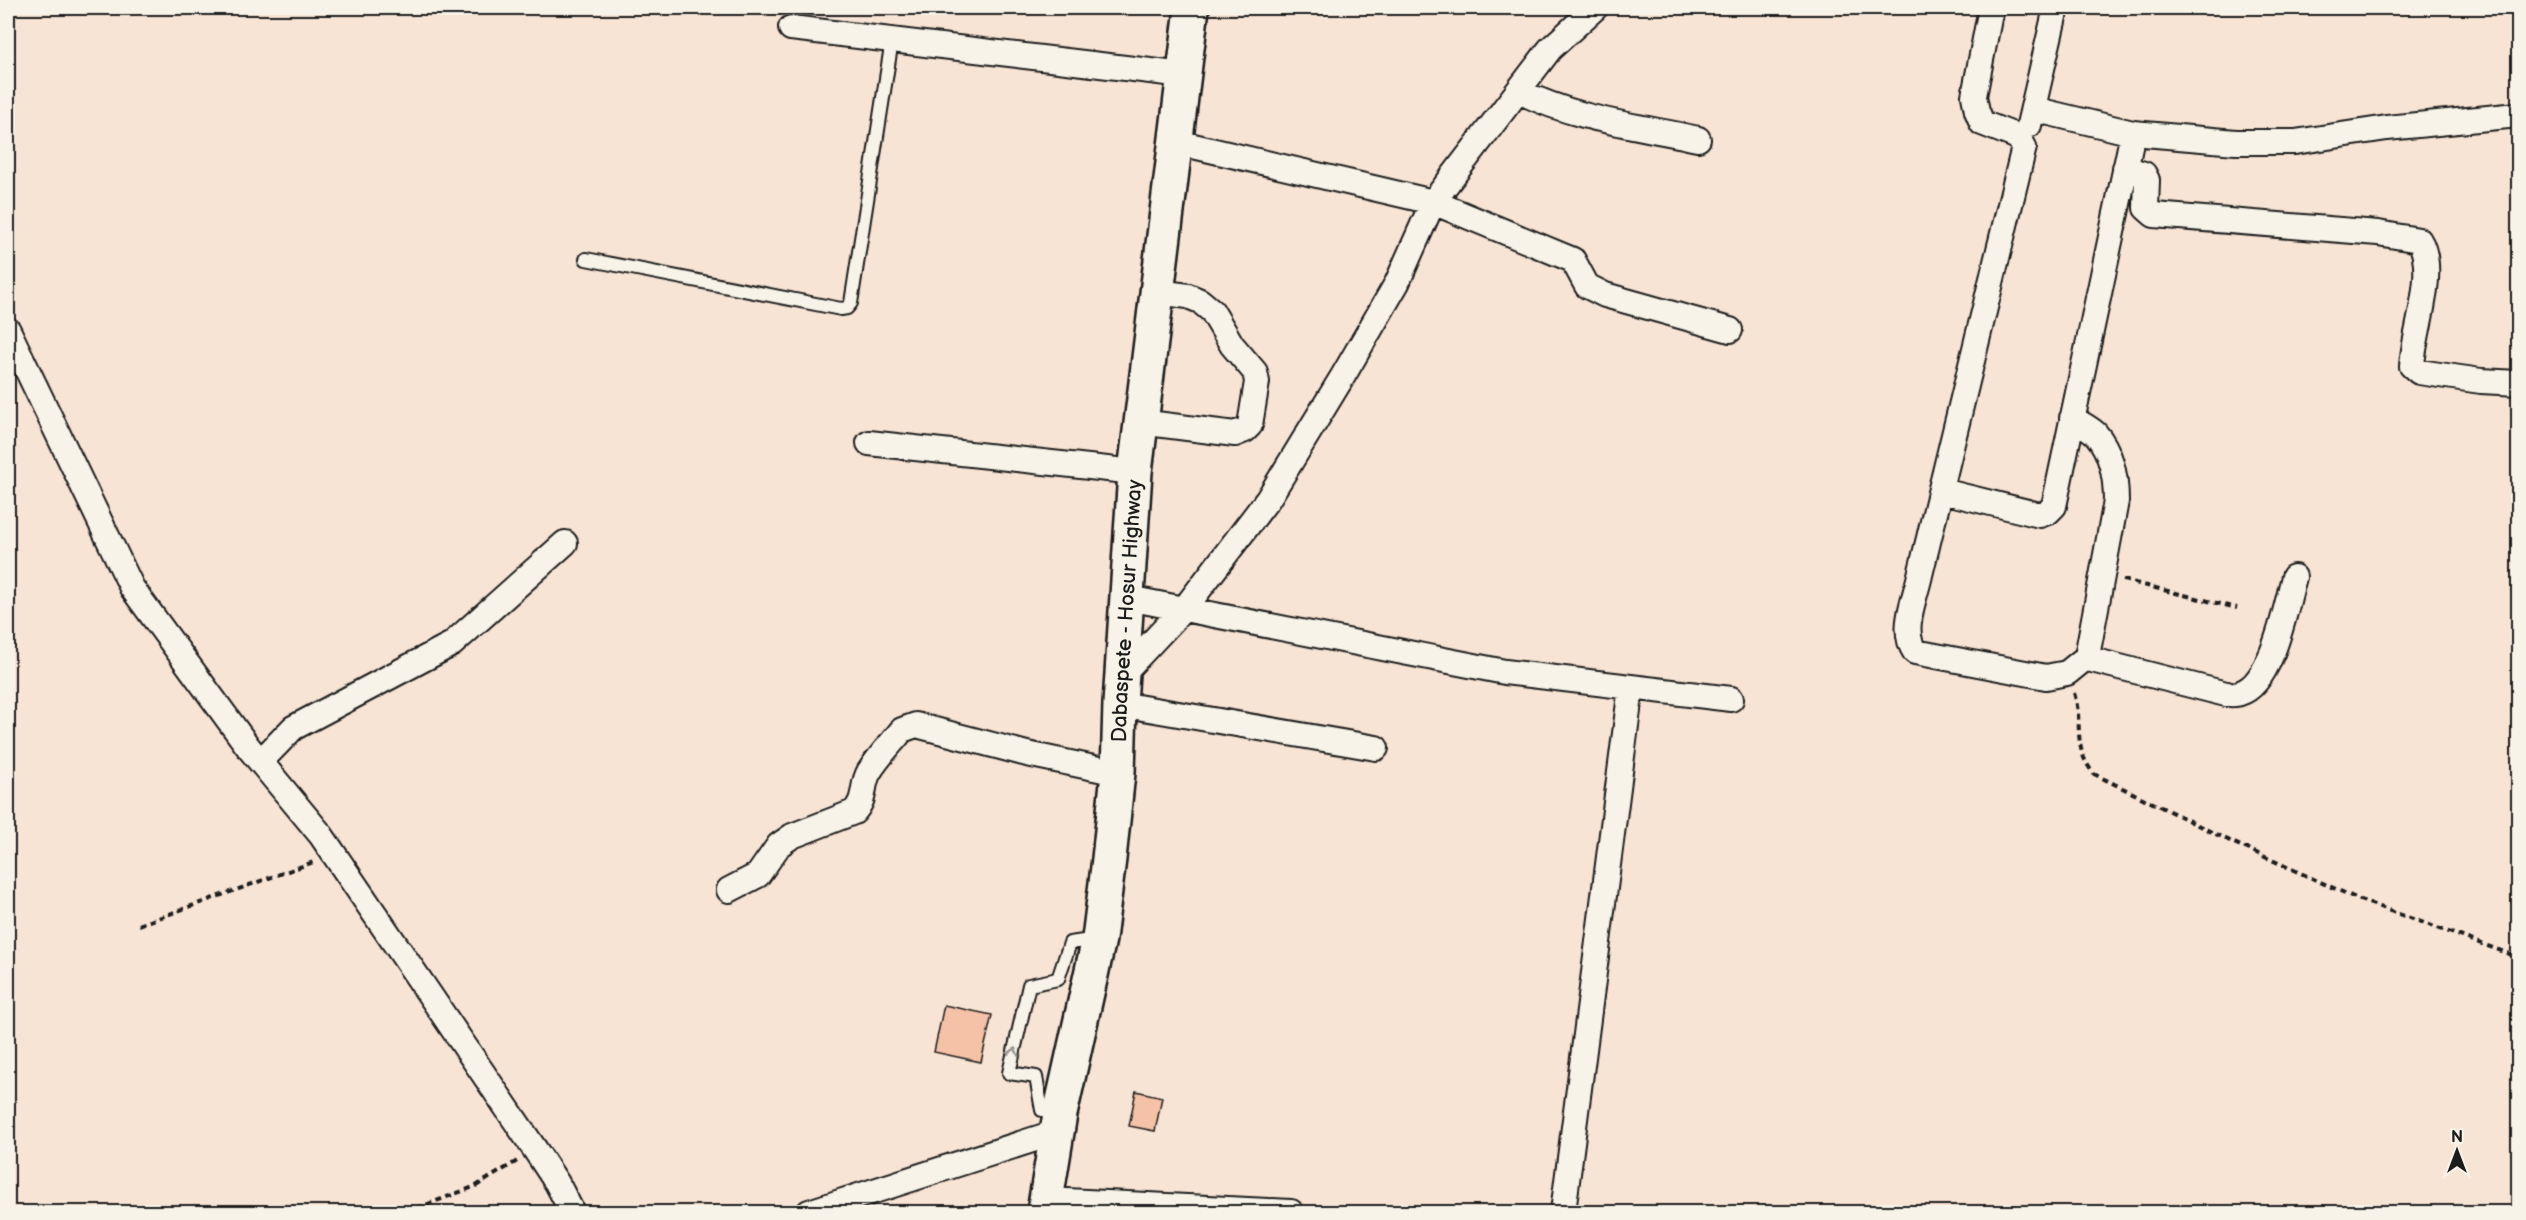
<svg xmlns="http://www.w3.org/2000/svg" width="2526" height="1220" font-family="'Balsamiq Sans',sans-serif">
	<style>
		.building { fill: #f6c2a7; stroke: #1c1c1c; stroke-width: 1.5 }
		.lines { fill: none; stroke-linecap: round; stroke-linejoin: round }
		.service-casing { stroke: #1c1c1c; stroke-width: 16 }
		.minor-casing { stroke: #1c1c1c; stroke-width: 28 }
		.trunk-casing { stroke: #1c1c1c; stroke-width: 38 }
		.path { stroke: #1c1c1c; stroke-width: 4; stroke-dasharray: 6 4.5; stroke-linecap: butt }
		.service { stroke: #f7f3e8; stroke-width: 12 }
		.minor { stroke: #f7f3e8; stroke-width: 24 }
		.trunk { stroke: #f7f3e8; stroke-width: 33 }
		.oneway { stroke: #94928c }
		.labels { text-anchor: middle; stroke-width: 6; stroke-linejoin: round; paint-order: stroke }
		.street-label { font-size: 21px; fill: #1c1c1c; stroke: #f7f3e8 }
	</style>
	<rect width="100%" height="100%" fill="#f7e4d4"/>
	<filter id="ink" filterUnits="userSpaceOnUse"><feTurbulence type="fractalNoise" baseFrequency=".0167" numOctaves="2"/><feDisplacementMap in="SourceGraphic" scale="12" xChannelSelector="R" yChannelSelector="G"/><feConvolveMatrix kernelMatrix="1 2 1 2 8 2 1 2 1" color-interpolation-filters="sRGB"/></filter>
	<g filter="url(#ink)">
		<path class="building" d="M944,1005l48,10 -11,47 -47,-10z
			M1136,1091l26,6 -7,34 -26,-5z"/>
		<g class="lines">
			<g class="service-casing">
				<path id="service" d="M586,259l255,50 6,-1 4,-5 41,-263
					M1059,1114l-17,-4 -6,-33 -27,-4 20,-88 29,-6 12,-36 27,-4"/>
			</g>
			<g class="minor-casing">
				<path id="minor" d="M1991,8l-17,88 3,15 5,12 36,14 6,10 -104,428c-5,24 -20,55 -5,77l131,25 21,-4 21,-17
					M791,28l393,47
					M1519,91c58,29 116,34 179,48
					M2029,125l27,-117
					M2133,133l103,9h59l92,-14 131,-13
					M1176,142l257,60 140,58 14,26 18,9 125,35
					M2125,168l19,6 3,6 -1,28 8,7 224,18 41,7c19,30 -5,90 -7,126l7,6 62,9 37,2
					M8,330l124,258 117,160 72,87 215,316 21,32 15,29
					M2072,418c7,5 18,10 24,16 16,19 20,44 20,67l-28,150 4,9 134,34c4,0 10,1 14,-1 32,-9 46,-87 54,-116
					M1140,422l95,12 10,-4 5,-5 7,-43 -2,-10 -23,-27 -20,-34 -12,-10 -12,-5 -30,-4
					M869,443l266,29
					M1942,491l98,24 8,-3 6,-6 79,-373 -100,-24
					M1128,598l377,74 226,27
					M1124,672l64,-68 80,-105 75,-123 54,-93 36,-81 117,-153 45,-41
					M1120,704l256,44
					M261,761l32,-33 159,-84 113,-101
					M729,890l29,-15 21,-30 13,-9 62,-24c13,-14 7,-26 15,-40 9,-15 22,-28 33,-42l14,-5 111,29 91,19
					M1046,1200l245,12
					M809,1212l248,-80
					M1563,1212l68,-525"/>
			</g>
			<g class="trunk-casing">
				<g id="trunk">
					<path id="s1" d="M1044,1212l16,-98 39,-175 10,-80 9,-86 2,-69 15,-232 57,-464"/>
				</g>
			</g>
			<path class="path" d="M2123,580l114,28
				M2074,693c10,32 -3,53 20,81l138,68 128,58 158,57
				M139,925l177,-64
				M407,1212l69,-26 43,-26"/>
			<use href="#service" class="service"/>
			<use href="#minor" class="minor"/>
			<use href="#trunk" class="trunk"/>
		</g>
		<defs><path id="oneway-chevron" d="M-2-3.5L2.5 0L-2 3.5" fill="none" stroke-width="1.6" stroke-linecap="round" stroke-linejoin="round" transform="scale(1.5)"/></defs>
		<use class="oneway" href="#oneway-chevron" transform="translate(1014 1052) rotate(-77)"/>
	</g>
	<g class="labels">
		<g class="street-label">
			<text dy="7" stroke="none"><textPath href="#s1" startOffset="608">Dabaspete - Hosur Highway</textPath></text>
		</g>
	</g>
	<rect width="2526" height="1220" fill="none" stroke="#f7f3e8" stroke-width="30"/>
	<rect x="15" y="15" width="2496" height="1190" fill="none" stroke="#1c1c1c" stroke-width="2" filter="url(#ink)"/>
	<g transform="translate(2457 1151)" stroke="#f7f3e8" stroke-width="4.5" paint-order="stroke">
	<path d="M0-4.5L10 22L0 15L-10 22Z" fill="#1c1c1c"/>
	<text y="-9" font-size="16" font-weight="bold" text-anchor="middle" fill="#1c1c1c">N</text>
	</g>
</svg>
